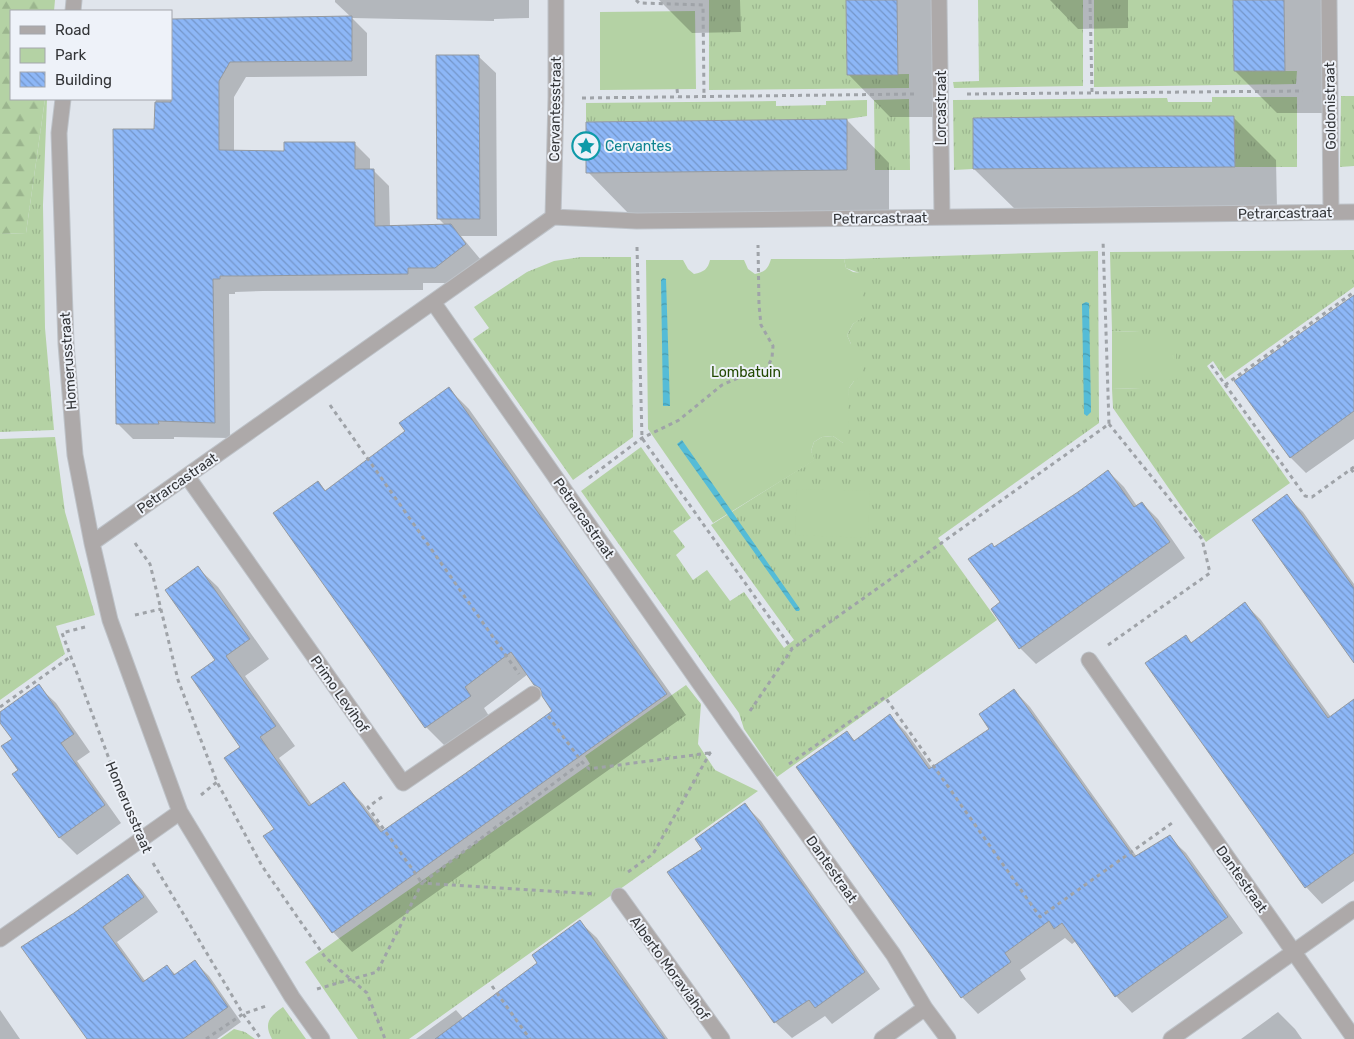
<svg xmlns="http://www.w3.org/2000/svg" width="1354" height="1039" font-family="Rubik,sans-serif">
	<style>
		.grass { fill: url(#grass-tufts) }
		.forest { fill: url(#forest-firs) }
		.green { fill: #b4d2a4 }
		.water { fill: url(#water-waves) }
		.shadow { fill: #0003 }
		.building { fill: url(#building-back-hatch); stroke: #959aa0 }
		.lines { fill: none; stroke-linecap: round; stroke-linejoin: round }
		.minor-casing { stroke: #bdc2c8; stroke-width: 17 }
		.path { stroke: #9fa3a8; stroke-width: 3; stroke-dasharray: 4 4; stroke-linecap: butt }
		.minor { stroke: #ada9a9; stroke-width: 15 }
		.labels { text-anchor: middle; stroke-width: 4; stroke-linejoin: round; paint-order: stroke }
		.street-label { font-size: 14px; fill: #333538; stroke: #eef2f9 }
		.culture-label { font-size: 14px; fill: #0d838f; stroke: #eef2f9; text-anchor: start }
		.park-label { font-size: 14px; fill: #224901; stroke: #eef2f9 }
	</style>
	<defs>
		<pattern id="grass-tufts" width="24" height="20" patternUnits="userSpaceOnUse" patternTransform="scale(1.25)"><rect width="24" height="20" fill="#b4d2a4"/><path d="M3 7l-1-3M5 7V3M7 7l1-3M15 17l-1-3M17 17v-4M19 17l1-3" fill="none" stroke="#9bb58e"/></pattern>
		<pattern id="forest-firs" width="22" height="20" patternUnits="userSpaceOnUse" patternTransform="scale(1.25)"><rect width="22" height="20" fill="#b4d2a4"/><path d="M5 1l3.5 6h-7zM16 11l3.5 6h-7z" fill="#9bb58e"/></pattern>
		<pattern id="water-waves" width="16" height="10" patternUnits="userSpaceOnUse" patternTransform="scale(1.25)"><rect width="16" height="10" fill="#55bcd7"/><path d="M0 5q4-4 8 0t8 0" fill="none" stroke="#479aaf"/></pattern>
		<pattern id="building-back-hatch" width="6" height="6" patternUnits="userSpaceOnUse" patternTransform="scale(1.25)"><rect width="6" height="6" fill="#8db7f7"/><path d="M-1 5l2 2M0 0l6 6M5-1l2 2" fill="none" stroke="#7496c9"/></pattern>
	</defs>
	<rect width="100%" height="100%" fill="#e0e5ec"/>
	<path class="grass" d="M709,0h137l1,75 62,-1v14l-200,2z
		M978,0h105v86l-129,2 -1,-6 26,-1z
		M1094,0h139l1,71h63l-1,13 -202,3z
		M1341,96h13v70l-14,1z
		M1212,97h85v70h-62l-1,-51 -261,2v51l-19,1 -1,-70 214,-2 1,4h44z
		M45,99h2l-4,106 2,123 9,102 -54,2v-198l26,-1z
		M909,99l1,71h-35l-1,-70z
		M867,100v16l-20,3 -261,3v-19l190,-2v5l50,-1v-4z
		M1354,250v37l-129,92 -12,-18 -6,5 83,117 -84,59 -93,-134 -1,-19 29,-1v-8l35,-41h-35l-1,-7 -28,-1 -2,-79z
		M1098,251l1,172 -161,115 59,82 -220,157 -33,-48 -5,-16 -158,-222 60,-44 50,71 -18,13 12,16 -9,8 17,25 14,-10 23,31 14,-9 40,56 10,-8 -83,-115 103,-65 -3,-9 3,-9 8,-5 11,-1 10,7 6,-55 5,-7 -3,-37 -4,-9 6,-11 9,-7v-43l-16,-6 -2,-9z
		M581,257h50l2,180 -60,43 -100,-141 16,-11 -15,-21 53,-35 27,-11z
		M55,437l10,75 30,103 -39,11 9,28 -65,46v-261z
		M686,685l15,19 -3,40 17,26 43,21 -349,248h-51l-53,-77 285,-198 -5,-8z
		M283,1007l23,32h-34c-9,-16 -2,-23 11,-32z
		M234,1029l11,3 10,7h-35z"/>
	<path class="forest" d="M0,0h55l-1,11h-43v88h34l-19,134 -26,1z"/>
	<path class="green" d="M695,11l1,78 -96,1v-78z
		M771,259h73l2,9 7,4 9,1v45l-9,6 -6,11 4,9 12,7v25l-9,5 -5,7 -1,53 -5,2 -10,-7 -11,1 -8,5 -3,9 4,9 -102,63 -65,-94 -2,-169h37l5,9 6,5c10,-2 14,-5 16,-14h34l4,9 7,5c10,-2 13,-5 16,-15z
		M1112,331l29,1v7h35v40l-35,1v8l-29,1z
		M797,489l73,2 -2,47 -73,-3z"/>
	<path class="water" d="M663,278l3,1 4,127h-7l-2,-126z
		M1086,302l3,1 2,109 -4,4 -3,-2 -2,-110z
		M682,440l118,169 -1,2h-3l-119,-167z"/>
	<path class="shadow" d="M335,0h194v18l-35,1v2l-142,-3 15,15v43l-121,1 -12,20v55h52l68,-9 16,16v11h3l16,16 1,41 56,-1 -8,-8 40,-162 18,17 1,163h-36l20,24 -30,23h-28v7l-160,1 -28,1v2h-6l1,144 -56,-1v2h-41l-16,-16 39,-293v-31h15v-79l180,-3 -16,-15z
		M659,0h81l1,32 -49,1z
		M847,0h91l2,117h-50l-42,-43z
		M1050,0h78v28l-50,1z
		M1234,0h92l1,113h-50l-42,-42z
		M1233,117l43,43 1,49 -260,2 -43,-42z
		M847,120l42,43v49l-259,3 -42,-43z
		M1354,296v143l-48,34 -16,-16z
		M449,389l20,20 217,306 -334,237 -19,-20 -57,-103 -34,-82 -26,-87 -18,-92 20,19 51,72 -24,17 50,70 -16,12 33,47 31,-21 20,20 21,28 170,-121 -12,-19 -14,-18 -44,34 5,8 -43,31 -20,-20 -108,-245 9,10 80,-60z
		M1108,471l16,16 13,19 5,-3 16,16 27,39 -149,106 -16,-16 -18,-46 -8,-54 85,-55z
		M1287,496l16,16 51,72v77z
		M1245,604l16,16 70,97 23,-17v181l-32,23 -16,-17 -159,-223 39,-27 6,6z
		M38,686l18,17 34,49 -13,9 44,62 -44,32 -17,-17 -46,-64 6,-4 -7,-30 -13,-19v-8z
		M1014,690l16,17 107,150 32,-20 17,16 57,80 -111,80 -16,-17 -40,-55 -4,3 -7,-6 -45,32 6,9 -48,35 -16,-17 -115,-264 8,8 35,-25 16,16 26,36 59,-39z
		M745,805l16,16 119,168 -48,35 -7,-8 -33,22 -17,-16z
		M128,875l14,15 16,22 -41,30 29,40 21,-16 9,9 19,-13 14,14 32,46 -24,17h-129l-14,-125z
		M580,922l17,16 71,101h-252l40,-29 8,9 75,-55z
		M0,1010l20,29h-20z
		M1278,1012l17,17 7,10h-61z"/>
	<path class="building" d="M846,0h51l1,75h-51z
		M1233,0h51l1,71h-51z
		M352,16v45l-122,1 -11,19v69l65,1v-9h71v27h19l1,57 76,-2 15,20 -31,24h-27v6l-162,2h-26v3h-7l2,144 -57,-2 1,3h-43l-3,-295h41l1,-27h16v-83z
		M436,55h43l1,164h-43z
		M1148,116h86l1,51 -262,2v-51z
		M847,119v51l-261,3v-51z
		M1354,295v116l-64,47 -56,-77z
		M449,387l218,307 -335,239 -69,-97 11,-7 -50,-71 16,-11 -49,-70 24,-17 -50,-70 33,-24 52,73 -24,17 50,70 -16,11 49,69 35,-24 37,50 85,-59 86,-62 -10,-15 -2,-8 -6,-3 -23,-33 -46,35 6,9 -46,32 -152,-215 45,-32 7,10 80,-60 -6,-8z
		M1108,470l26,37 8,-5 28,40 -151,107 -28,-40 9,-7 -32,-43 24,-16 2,4 84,-55z
		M1287,494l67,94v75l-102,-143z
		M1245,602l83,116 26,-19v154l-49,35 -160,-225 41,-28 5,8z
		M39,684l35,50 -13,9 44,62 -46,33 -47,-64 6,-4 -17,-24 11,-7 -12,-16v-11z
		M1014,689l120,168 36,-22 58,82 -113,80 -53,-74 -8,6 -5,-8 -44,32 6,9 -50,36 -165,-231 51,-36 7,10 36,-27 39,55 60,-40 -10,-15z
		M745,803l120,169 -50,36 -6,-8 -35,23 -107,-151 35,-23 -7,-10z
		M128,874l16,23 -41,30 40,55 24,-17 7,10 21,-15 33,47 -45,32h-96l-66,-92 53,-34z
		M580,920l85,119h-230l102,-76 -5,-8z"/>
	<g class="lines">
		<g class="minor-casing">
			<path id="minor" d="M939,0l3,217
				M1329,0l2,212
				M73,11l1,-11
				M63,99l-4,34 7,211 9,111 17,88 18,77 70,192 112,185 30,42
				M553,217l3,-119v-98
				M433,302l302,432 158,220 32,54
				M187,476l216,307 130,-89
				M92,543l461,-326 84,4 717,-9
				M1089,660l265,378
				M619,896l103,143
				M0,939l180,-127
				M882,1039l43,-31 23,31
				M1171,1039l183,-130"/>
		</g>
		<path class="path" d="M636,0l3,3 64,2 1,91
			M1090,0l2,93
			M677,89l1,8
			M967,94l336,-3
			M582,98l334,-4
			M637,247l5,191 150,211
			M1211,365l94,131 7,1 42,-30
			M1225,385l129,-93
			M330,405l189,269
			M1351,469l3,4
			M589,478l53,-40 37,-18 43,-35 16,-7 21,-5 8,-5 5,-10 1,-12 -12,-21 -2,-20 -1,-60
			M135,543l15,21 28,116 39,102 45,84 63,91 42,36 18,46
			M135,615l26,-6
			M85,627l-23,6 68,182
			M1108,645l102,-72 -8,-34 -93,-115
			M0,707l70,-50
			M750,711l42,-62 317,-225 -6,-184
			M548,716l34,46 7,7 120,-16
			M789,764l96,-67 155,220 132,-94
			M201,795l16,-13
			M382,797l-14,10 54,76 160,-121
			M153,863l90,151 18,25
			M628,872l25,-18 57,-101 4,-3
			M492,986l38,53
			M317,989l60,-17 45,-89 172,11
			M206,1039l37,-25 23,-8"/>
		<use href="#minor" class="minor"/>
	</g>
	<defs>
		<g id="sight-ring" transform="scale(1.4375)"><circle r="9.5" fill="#eef2f9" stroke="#0f9aa8" stroke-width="1.5"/><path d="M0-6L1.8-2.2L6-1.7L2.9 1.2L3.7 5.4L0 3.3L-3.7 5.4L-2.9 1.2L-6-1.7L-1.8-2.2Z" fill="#0f9aa8"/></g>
	</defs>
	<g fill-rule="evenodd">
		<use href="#sight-ring" x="586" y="146"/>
	</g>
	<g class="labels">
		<g class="street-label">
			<text transform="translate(1330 106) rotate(-91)" y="5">Goldonistraat</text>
			<text transform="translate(941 108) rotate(-90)" y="5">Lorcastraat</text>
			<text transform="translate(555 109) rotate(-89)" y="5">Cervantesstraat</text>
			<text transform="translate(1285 213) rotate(-1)" y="5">Petrarcastraat</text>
			<text transform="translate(880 218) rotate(-1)" y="5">Petrarcastraat</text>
			<text transform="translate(68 361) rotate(-94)" y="5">Homerusstraat</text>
			<text transform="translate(177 483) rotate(-35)" y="5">Petrarcastraat</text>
			<text transform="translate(584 518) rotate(55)" y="5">Petrarcastraat</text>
			<text transform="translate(340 694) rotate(55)" y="5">Primo Levihof</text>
			<text transform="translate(129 807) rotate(67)" y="5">Homerusstraat</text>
			<text transform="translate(832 869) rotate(55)" y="5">Dantestraat</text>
			<text transform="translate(1242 879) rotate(55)" y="5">Dantestraat</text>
			<text transform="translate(670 968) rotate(54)" y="5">Alberto Moraviahof</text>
		</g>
		<g class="culture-label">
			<text x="605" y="151">Cervantes</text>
		</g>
		<g class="park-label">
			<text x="746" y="377">Lombatuin</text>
		</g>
	</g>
	<rect x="10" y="10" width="162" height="90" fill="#eef2f9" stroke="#a3a6ac"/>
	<rect x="20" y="26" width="25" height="8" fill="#ada9a9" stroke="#a3a6ac"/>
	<text x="55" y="35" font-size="15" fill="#333538">Road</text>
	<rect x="20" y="48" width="25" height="15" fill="#b4d2a4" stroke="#a3a6ac"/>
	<text x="55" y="60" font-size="15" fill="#333538">Park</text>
	<rect x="20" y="72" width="25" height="15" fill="url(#building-back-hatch)" stroke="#a3a6ac"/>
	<text x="55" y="85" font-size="15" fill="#333538">Building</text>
</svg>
